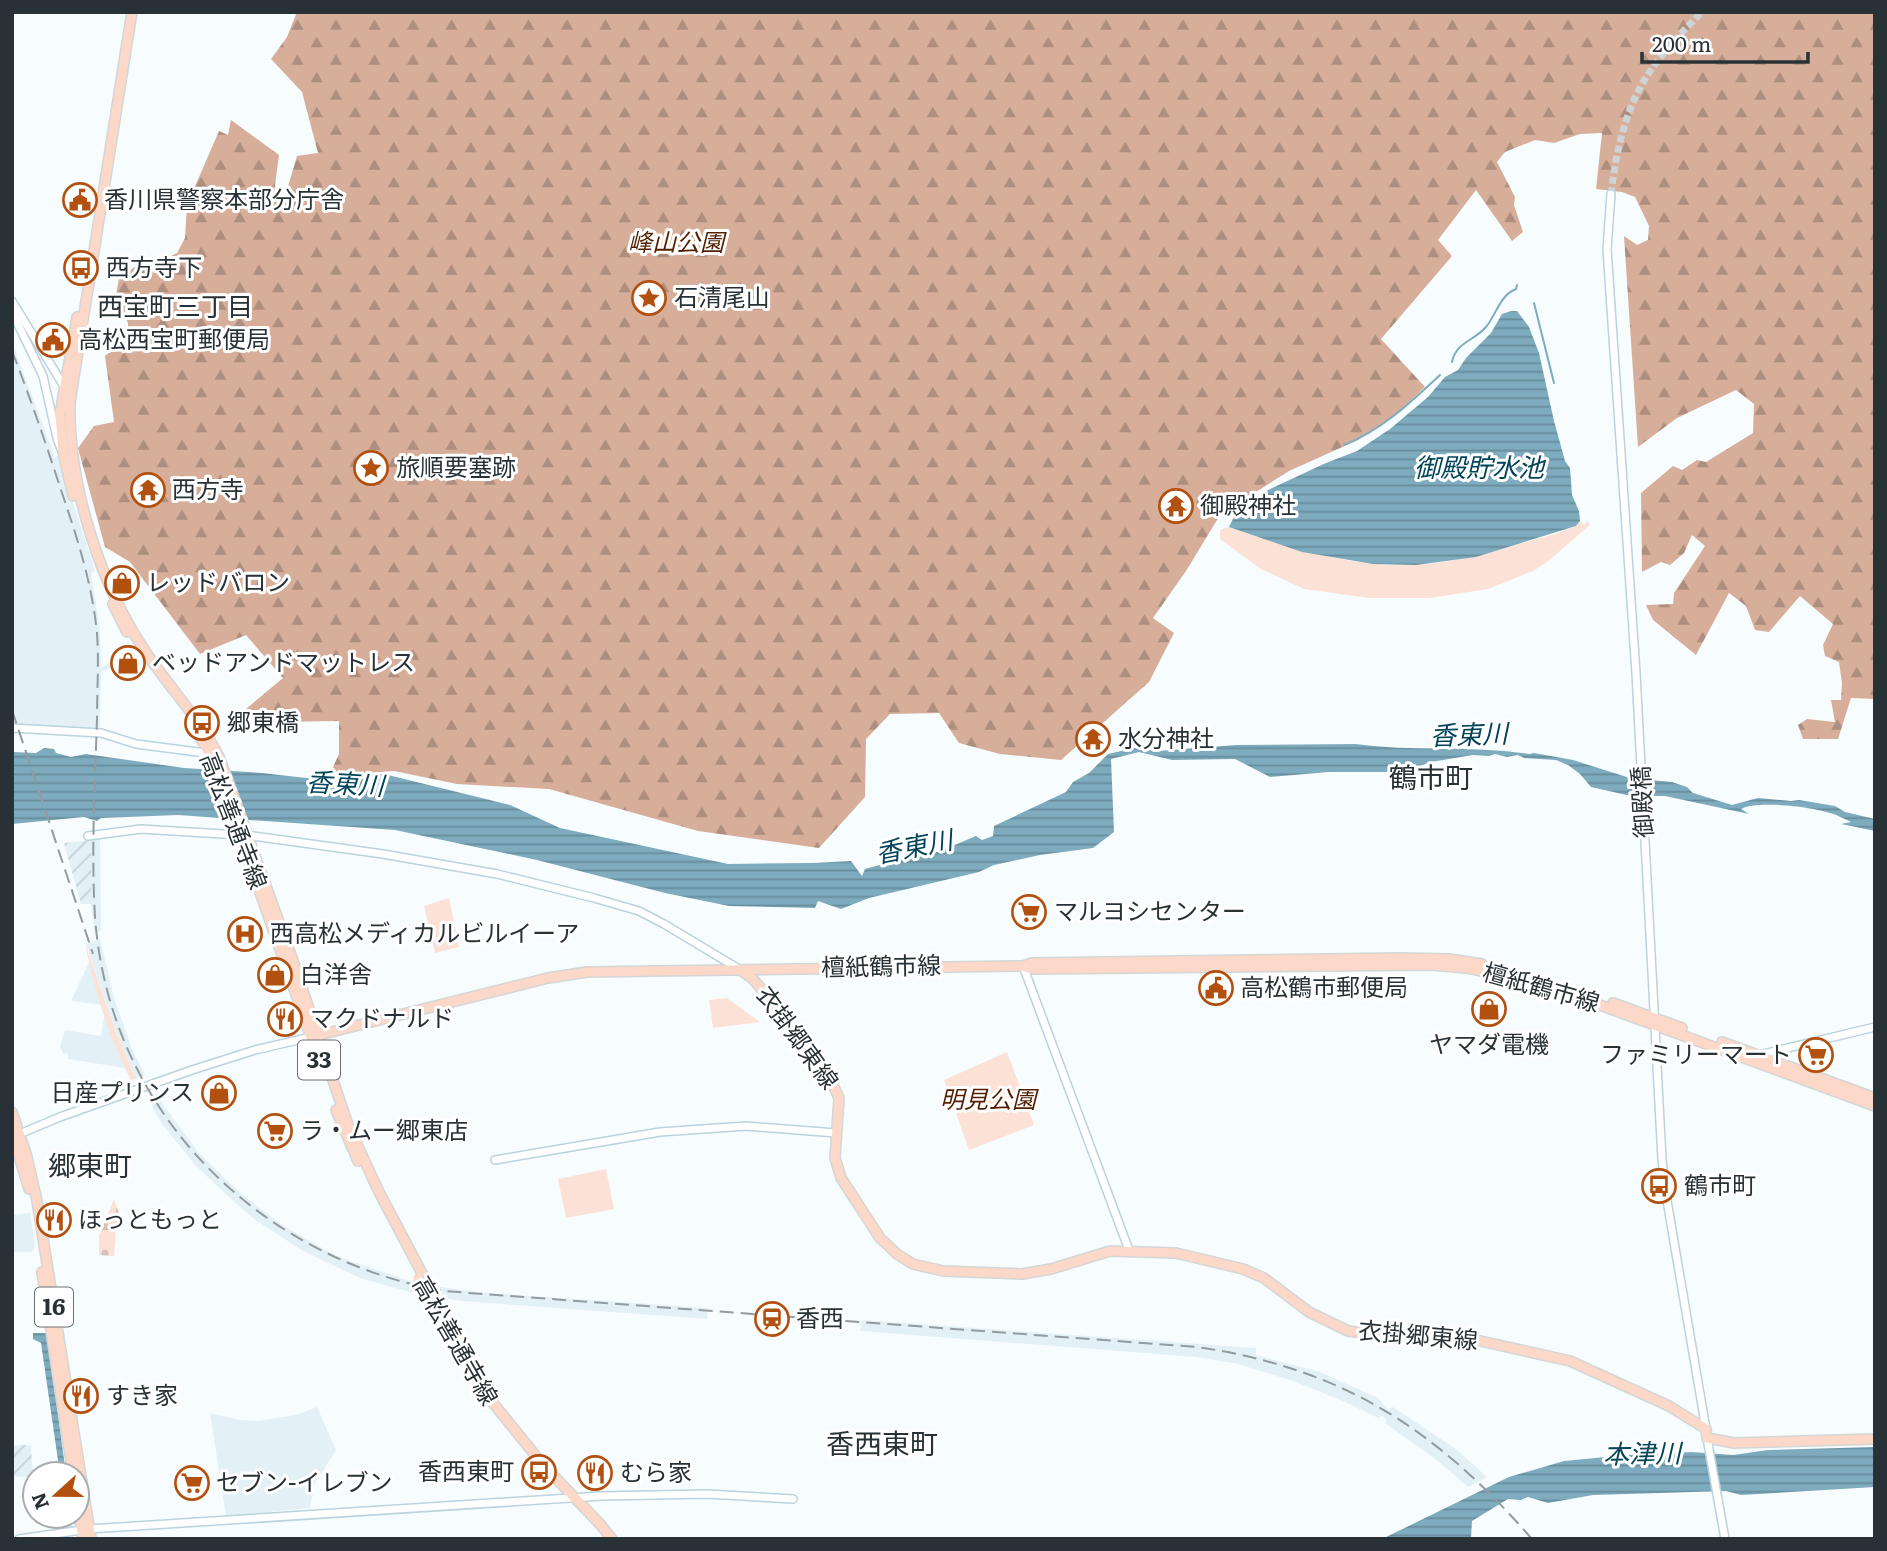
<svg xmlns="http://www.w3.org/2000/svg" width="1887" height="1551" font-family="Literata,'Noto Sans JP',serif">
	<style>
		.built { fill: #e3f1f7 }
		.industrial { fill: url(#industrial-furrows) }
		.green { fill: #fce2d6 }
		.forest { fill: url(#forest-firs) }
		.cemetery { fill: url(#cemetery-stones) }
		.water { fill: url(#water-rules) }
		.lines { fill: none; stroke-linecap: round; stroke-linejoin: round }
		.stream { stroke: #7eabbe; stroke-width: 2 }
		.minor-tunnel { stroke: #ced4d6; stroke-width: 7; stroke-dasharray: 7 3.5; stroke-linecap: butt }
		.minor-casing { stroke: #bad3de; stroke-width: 10 }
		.major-casing { stroke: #d4d6d7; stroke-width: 12 }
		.minor { stroke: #fff; stroke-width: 7 }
		.major { stroke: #fbd8c7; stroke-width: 9 }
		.rail { stroke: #949b9e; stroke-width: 2; stroke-dasharray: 14 7; stroke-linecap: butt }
		.major-bridge-casing { stroke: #d4d6d7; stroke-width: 12; stroke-linecap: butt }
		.major-bridge { stroke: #fbd8c7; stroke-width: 9 }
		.labels { text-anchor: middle; stroke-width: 6; stroke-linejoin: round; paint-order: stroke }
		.shield { fill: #fff; stroke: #687072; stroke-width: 2 }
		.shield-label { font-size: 23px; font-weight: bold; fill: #283236 }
		.poi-label { font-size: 24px; fill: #283236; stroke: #fff; text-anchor: start }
		.park-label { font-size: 24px; font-style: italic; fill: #521f00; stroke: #fff }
		.street-label { font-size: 24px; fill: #283236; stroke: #fff }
		.neighbourhood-label { font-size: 26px; fill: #283236; stroke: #fff }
		.water-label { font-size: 26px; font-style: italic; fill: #024459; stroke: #fff }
		.quarter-label { font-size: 28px; fill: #283236; stroke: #fff }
	</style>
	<defs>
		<pattern id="industrial-furrows" width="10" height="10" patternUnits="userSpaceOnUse" patternTransform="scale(1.75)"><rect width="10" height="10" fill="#e3f1f7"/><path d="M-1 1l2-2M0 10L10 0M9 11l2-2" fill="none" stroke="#c3cfd4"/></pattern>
		<pattern id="forest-firs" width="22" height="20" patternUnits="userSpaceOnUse" patternTransform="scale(1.75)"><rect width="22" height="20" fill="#d7ae9a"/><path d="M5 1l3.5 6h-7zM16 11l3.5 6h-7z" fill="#ae8e7e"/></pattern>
		<pattern id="cemetery-stones" width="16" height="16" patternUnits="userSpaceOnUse" patternTransform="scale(1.75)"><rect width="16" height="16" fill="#fce2d6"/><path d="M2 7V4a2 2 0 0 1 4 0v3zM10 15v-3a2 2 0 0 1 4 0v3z" fill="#d8c2b8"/></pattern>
		<pattern id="water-rules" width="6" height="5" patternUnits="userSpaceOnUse" patternTransform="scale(1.75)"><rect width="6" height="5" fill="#7eabbe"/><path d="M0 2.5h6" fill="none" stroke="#678c9b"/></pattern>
	</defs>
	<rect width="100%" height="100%" fill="#f7fcfe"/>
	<path class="built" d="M12,343l43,114 3,-1 37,115 -4,2 9,57 1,38 30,-19 16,23 -10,8 -5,-5 -5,3 -9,-14 -17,8 -1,57 -87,-4 -1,-3z
		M100,838l1,92 -6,4 -4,-30v-64z
		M100,939l14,59 18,51 13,26 -9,4 -21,-49 -29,-86z
		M89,962l13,43 -31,-4z
		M105,1012l10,30 10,26 -57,-9v-5l-5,-1 -3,-7 5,-16 36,6z
		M156,1095l43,58 40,39 43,33 54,31 82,28 69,9 221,15 -1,11 -246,-18 -44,-7 -57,-16 -57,-27 -49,-32 -22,-19 -37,-35 -35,-44 -12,-22z
		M30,1213l5,35 -3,4h-20v-37z
		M862,1320l394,28v7l64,17 58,26 10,12 5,-3 63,42 31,28 -19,10 -30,-26 -53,-38 1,-4 -4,-3 -4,2 -35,-17 -50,-20 -55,-17 -42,-7 -336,-26z
		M317,1407l19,43 -21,33 -5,25 -84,8 -16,-103 30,7 16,1 40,-6z"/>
	<path class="industrial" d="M91,840v64h-10l-17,-61z
		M12,1445h19l2,32h-21z"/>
	<path class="green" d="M1580,521l4,4 4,-4 2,4 -43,37 -14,9 -45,18 -58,9h-61l-65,-9 -43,-20 -41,-30v-9l9,-3c71,24 144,48 220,34 37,-7 73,-18 109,-28l18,-7z
		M449,898l10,49 -24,6 -11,-47z
		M85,943l30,87 21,49 -5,1c-21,-39 -38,-94 -46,-137z
		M727,998l33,24 -47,6 -4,-28z
		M1007,1052l27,73 -65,25 -25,-70z
		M606,1169l8,40 -48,9 -8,-39z"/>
	<path class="forest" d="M297,12h1578v687l-24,-1 -13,41h-35l-5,-14 9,-6 28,3 -4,-22h10l1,-17 -3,-21 -14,-6 -2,-11 10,-21 -33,-28 -31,36 -14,-2 -9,-24 -17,-13 -33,62 -43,-35 -7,-15 27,-1 1,-11 31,-47 -13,-11 -8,18 -14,12 -9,-3 -19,10 -1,-79 32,-27 9,4 15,-10 9,2 47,-29 1,-29 -18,-14 -59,28 -39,29 -14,-211 13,9 11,-5 1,-14 -14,-29 -13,-5 -26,-3 6,-56 -22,1 -26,9 -19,-3 -30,12 -8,10 18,35 -1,8 9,27 -11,9 -36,-51 -38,50 14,16 -71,83 44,48 -31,29 -36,24 -69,31 -69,44 -34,56 -33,47 21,15 -25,49 -88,78 -61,-6 -41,-11 -20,-30 -49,1 -24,25 -1,58 -46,51 -121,-17 -149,-42 -92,-5 -63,-13 -65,5 10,-22v-33l-70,1 -23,-13 37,-31 -37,-43 -46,19 -70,-92 -25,-15 -27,-99 16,-22 20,-4 -9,-66 25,-20 -2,-13 -12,-28 3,-17 30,-21 12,4 16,-8 8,-15 2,-33 32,-74 9,4 3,-15 48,35 -5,38 10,7 13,-44 21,-3 -16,-61 -31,-33 16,-22z"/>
	<path class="cemetery" d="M114,1199l8,23 -6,8 -2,26 -15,-1v-19z"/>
	<path class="water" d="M1511,311h6l12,16 10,26 15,68 11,40 5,7 2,27 7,16 1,10 -4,5 -100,31 -60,8 -43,-1 -71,-12 -73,-25 8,-16 24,-12 7,-9 58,-27 31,-12 33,-22 38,-32 17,-20 13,-7 8,-12 25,-25 11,-19z
		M1355,744c58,8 116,1 174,10l5,-1 39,7 57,18 42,4 15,5 6,6 39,12 26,-7 33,3 8,-1 36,6 10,6 30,7v12l-34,-7 10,-2c-7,-3 -13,-7 -21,-9 -17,-6 -74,-13 -89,-4l8,5 -84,-18h-34l-40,-9 -11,-13 -12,-9 -12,-5 -32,-2 -6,-3 -11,2 -12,-3 -6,2 -16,-1 -42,7 -28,10h-74l-59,5 -35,-18 -63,1 -33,-8 -28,7 3,73 -21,16 -53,7 -46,10 -15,7 -110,26 -28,11 -23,-8 -3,7 -86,-2 -64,-13 -128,-33 -142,-30 -217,-15 -77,3 -4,3 -13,-4 -72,7v-72l24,1 8,-5 10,1 2,4 15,4 15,-3 98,14 78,5 53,6 69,-5 126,31 50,23 168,36 86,-1 37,-2 11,15 3,-7 57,-16 16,-1 38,-16 6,4 11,-4 1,-10 72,-34 7,-10 16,-9 19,-19 26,-6 23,3 79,-6z
		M33,1333h14l19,141h-6l-19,-131 -8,-4z
		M1875,1447v40l-134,8 -15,-4 -133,4 -45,8 -20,-6 -7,3 -13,-1 -36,22 -1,17 -2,1h-87l127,-62 55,-16 64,-6 63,-3 42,3 35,-5z"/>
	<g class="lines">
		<path class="stream" d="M1534,303l20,80
			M1452,362c4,-20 22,-21 34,-35 10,-12 14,-32 30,-38l1,-4
			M1344,445c38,-15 66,-42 96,-70"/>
		<path class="minor-tunnel" d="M1611,194c5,-43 15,-89 40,-124 14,-21 33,-40 51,-58"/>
		<g class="minor-casing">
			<path id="minor" d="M1611,194l-4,55 29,424 26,486 3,30 41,240
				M12,301l53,87
				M12,312l31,64 14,62 4,11
				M12,728l89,5 35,11 77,10
				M246,835l137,19 114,20 97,24 45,13 25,13 75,45
				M88,836l53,-7 98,6
				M1023,966l106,284
				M1759,1055l116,-28
				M17,1135l43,-18 132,-47 63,-20 56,-13
				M495,1160l165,-28 86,-6 90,7
				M1707,1438l18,101
				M19,1539l70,-10 512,-33 106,-2 86,5"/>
		</g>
		<g class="major-casing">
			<path id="major" d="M132,12l-62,390c-2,82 30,183 77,252 22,33 57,70 73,105l72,199 56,167 31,67 46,87
				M73,496l-10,-44 -3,-38 17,-97
				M113,604l14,28
				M199,736l14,23 106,301
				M1023,966l9,-3 368,-5 49,1 33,5
				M740,970l12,8 14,16 67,91 6,13 -4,60 6,20 39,60 17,16 16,10 30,7 79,3 29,-5 59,-18 66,2 67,16 21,9 45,34 39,19 21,3 50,-1 48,5 103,23 99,45 37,23 1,9 27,5 141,-4
				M1613,1003l69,25
				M311,1037l237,-59 39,-6 436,-6 9,3 399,-4 36,3 81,18 327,120
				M1722,1042l153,56
				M336,1110l22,51
				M12,1112l15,45 10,44 54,338
				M12,1134l17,55
				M42,1272l31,202
				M438,1303l55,100 51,63 56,58 12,15
				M77,1500l6,39"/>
		</g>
		<use href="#minor" class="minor"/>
		<use href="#major" class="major"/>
		<path class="rail" d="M12,351c18,46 34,93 49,139 16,47 31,93 36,143 2,28 0,57 0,85 -2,66 -6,133 -2,199 14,193 161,340 348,374l754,56c146,21 240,83 335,192
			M12,710l81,244"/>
		<g class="major-bridge-casing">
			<path id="major-bridge" d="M418,1278l13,25"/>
		</g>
		<use href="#major-bridge" class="major-bridge"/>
	</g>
	<defs>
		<g id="civic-ring" transform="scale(1.75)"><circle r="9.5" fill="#fff" stroke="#b25010" stroke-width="1.5"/><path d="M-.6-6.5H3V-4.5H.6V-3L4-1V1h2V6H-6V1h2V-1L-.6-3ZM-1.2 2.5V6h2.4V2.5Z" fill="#b25010"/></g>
		<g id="bus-ring" transform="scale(1.75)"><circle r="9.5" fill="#fff" stroke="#b25010" stroke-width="1.5"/><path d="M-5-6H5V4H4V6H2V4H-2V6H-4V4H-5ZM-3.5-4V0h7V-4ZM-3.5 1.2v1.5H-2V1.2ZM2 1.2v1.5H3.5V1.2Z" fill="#b25010"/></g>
		<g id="sight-ring" transform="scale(1.75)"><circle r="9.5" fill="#fff" stroke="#b25010" stroke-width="1.5"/><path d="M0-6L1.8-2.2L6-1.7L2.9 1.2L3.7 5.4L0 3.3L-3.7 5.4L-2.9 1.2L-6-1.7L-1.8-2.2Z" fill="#b25010"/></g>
		<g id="temple-ring" transform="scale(1.75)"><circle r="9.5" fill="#fff" stroke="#b25010" stroke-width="1.5"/><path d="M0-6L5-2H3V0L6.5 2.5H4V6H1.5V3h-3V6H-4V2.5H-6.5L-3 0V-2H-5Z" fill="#b25010"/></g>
		<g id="shop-ring" transform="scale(1.75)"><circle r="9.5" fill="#fff" stroke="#b25010" stroke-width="1.5"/><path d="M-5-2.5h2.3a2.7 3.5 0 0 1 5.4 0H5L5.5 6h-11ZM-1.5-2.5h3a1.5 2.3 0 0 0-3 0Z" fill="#b25010"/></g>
		<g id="supermarket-ring" transform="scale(1.75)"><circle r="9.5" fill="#fff" stroke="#b25010" stroke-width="1.5"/><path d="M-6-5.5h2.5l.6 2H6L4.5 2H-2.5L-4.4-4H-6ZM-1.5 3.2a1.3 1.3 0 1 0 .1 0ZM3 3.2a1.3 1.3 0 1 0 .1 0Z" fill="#b25010"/></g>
		<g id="hospital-ring" transform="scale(1.75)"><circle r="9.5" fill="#fff" stroke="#b25010" stroke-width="1.5"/><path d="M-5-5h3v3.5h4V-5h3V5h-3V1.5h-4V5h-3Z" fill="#b25010"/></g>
		<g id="restaurant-ring" transform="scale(1.75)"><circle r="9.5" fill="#fff" stroke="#b25010" stroke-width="1.5"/><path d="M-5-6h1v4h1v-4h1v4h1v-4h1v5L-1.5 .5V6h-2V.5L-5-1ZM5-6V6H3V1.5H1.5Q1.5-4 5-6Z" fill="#b25010"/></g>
		<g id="station-ring" transform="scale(1.75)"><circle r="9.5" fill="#fff" stroke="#b25010" stroke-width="1.5"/><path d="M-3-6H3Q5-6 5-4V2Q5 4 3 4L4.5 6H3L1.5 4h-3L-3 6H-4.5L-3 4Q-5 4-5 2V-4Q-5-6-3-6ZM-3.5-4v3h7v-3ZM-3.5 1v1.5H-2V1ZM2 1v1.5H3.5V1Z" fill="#b25010"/></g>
	</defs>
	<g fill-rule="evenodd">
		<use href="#civic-ring" x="80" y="200"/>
		<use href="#bus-ring" x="81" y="268"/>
		<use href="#sight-ring" x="649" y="298"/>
		<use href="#civic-ring" x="53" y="340"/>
		<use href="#sight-ring" x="371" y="468"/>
		<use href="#temple-ring" x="148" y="490"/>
		<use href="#temple-ring" x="1176" y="506"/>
		<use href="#shop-ring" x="122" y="583"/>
		<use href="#shop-ring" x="128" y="663"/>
		<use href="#bus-ring" x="202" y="723"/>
		<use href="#temple-ring" x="1093" y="739"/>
		<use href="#supermarket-ring" x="1029" y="912"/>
		<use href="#hospital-ring" x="245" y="934"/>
		<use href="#shop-ring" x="275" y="975"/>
		<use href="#civic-ring" x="1216" y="988"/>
		<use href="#shop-ring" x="1489" y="1009"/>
		<use href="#restaurant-ring" x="285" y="1019"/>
		<use href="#supermarket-ring" x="1816" y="1055"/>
		<use href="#shop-ring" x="219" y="1093"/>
		<use href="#supermarket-ring" x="275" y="1131"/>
		<use href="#bus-ring" x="1659" y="1186"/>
		<use href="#restaurant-ring" x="54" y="1220"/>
		<use href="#station-ring" x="772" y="1319"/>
		<use href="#restaurant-ring" x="81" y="1396"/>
		<use href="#bus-ring" x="539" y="1472"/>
		<use href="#restaurant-ring" x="595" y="1473"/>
		<use href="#supermarket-ring" x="192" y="1483"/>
	</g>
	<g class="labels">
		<g class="shield">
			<rect x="298" y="1040.5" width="42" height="39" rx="5"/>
			<rect x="35" y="1287.5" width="38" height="39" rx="5"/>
		</g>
		<g class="shield-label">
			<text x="319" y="1068">33</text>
			<text x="54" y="1315">16</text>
		</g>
		<g class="poi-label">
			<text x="104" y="208">香川県警察本部分庁舎</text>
			<text x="106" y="276">西方寺下</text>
			<text x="674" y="306">石清尾山</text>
			<text x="78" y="348">高松西宝町郵便局</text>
			<text x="396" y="476">旅順要塞跡</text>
			<text x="172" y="498">西方寺</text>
			<text x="1200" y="514">御殿神社</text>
			<text x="146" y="591">レッドバロン</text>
			<text x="152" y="671">ベッドアンドマットレス</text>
			<text x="227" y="731">郷東橋</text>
			<text x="1118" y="747">水分神社</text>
			<text x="1054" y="920">マルヨシセンター</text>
			<text x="270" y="942">西高松メディカルビルイーア</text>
			<text x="300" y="983">白洋舎</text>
			<text x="1240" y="996">高松鶴市郵便局</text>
			<text x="310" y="1027">マクドナルド</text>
			<text x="1489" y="1053" text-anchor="middle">ヤマダ電機</text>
			<text x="1792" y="1063" text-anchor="end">ファミリーマート</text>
			<text x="194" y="1101" text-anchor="end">日産プリンス</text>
			<text x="300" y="1139">ラ・ムー郷東店</text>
			<text x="1684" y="1194">鶴市町</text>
			<text x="78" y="1228">ほっともっと</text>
			<text x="796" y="1327">香西</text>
			<text x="106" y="1404">すき家</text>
			<text x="514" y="1480" text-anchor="end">香西東町</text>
			<text x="620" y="1481">むら家</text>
			<text x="216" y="1491">セブン-イレブン</text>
		</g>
		<g class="park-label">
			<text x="676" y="251">峰山公園</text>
			<text x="988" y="1108">明見公園</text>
		</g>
		<g class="street-label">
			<text transform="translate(1643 802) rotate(-93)" y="8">御殿橋</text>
			<text transform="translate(233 821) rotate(69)" y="8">高松善通寺線</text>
			<text transform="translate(881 967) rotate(-1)" y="8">檀紙鶴市線</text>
			<text transform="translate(1541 988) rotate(16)" y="8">檀紙鶴市線</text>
			<text transform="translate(797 1038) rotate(54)" y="8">衣掛郷東線</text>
			<text transform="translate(1418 1336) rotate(5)" y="8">衣掛郷東線</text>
			<text transform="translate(455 1341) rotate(60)" y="8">高松善通寺線</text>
		</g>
		<g class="neighbourhood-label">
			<text x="175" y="316">西宝町三丁目</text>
		</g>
		<g class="water-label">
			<text x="1479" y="477">御殿貯水池</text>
			<text transform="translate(1469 735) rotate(-2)" y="9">香東川</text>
			<text transform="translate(345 784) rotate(3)" y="9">香東川</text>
			<text transform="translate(914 847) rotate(-11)" y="9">香東川</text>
			<text transform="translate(1642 1454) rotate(-1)" y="9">本津川</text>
		</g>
		<g class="quarter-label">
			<text x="1431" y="788">鶴市町</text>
			<text x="90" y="1176">郷東町</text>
			<text x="882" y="1454">香西東町</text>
		</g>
	</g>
	<rect width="1887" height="1551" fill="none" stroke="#283236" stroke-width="28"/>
	<g transform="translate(56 1495) rotate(249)"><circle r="33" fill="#ffffff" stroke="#a9adaf" stroke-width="2"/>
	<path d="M0-5L12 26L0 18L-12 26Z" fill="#b25010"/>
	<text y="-10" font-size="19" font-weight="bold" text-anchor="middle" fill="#283236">N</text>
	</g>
	<path d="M1642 52v10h166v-10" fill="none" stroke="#283236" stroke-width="3.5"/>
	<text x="1652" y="52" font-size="21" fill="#283236" stroke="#ffffff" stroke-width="5" paint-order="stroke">200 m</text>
</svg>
